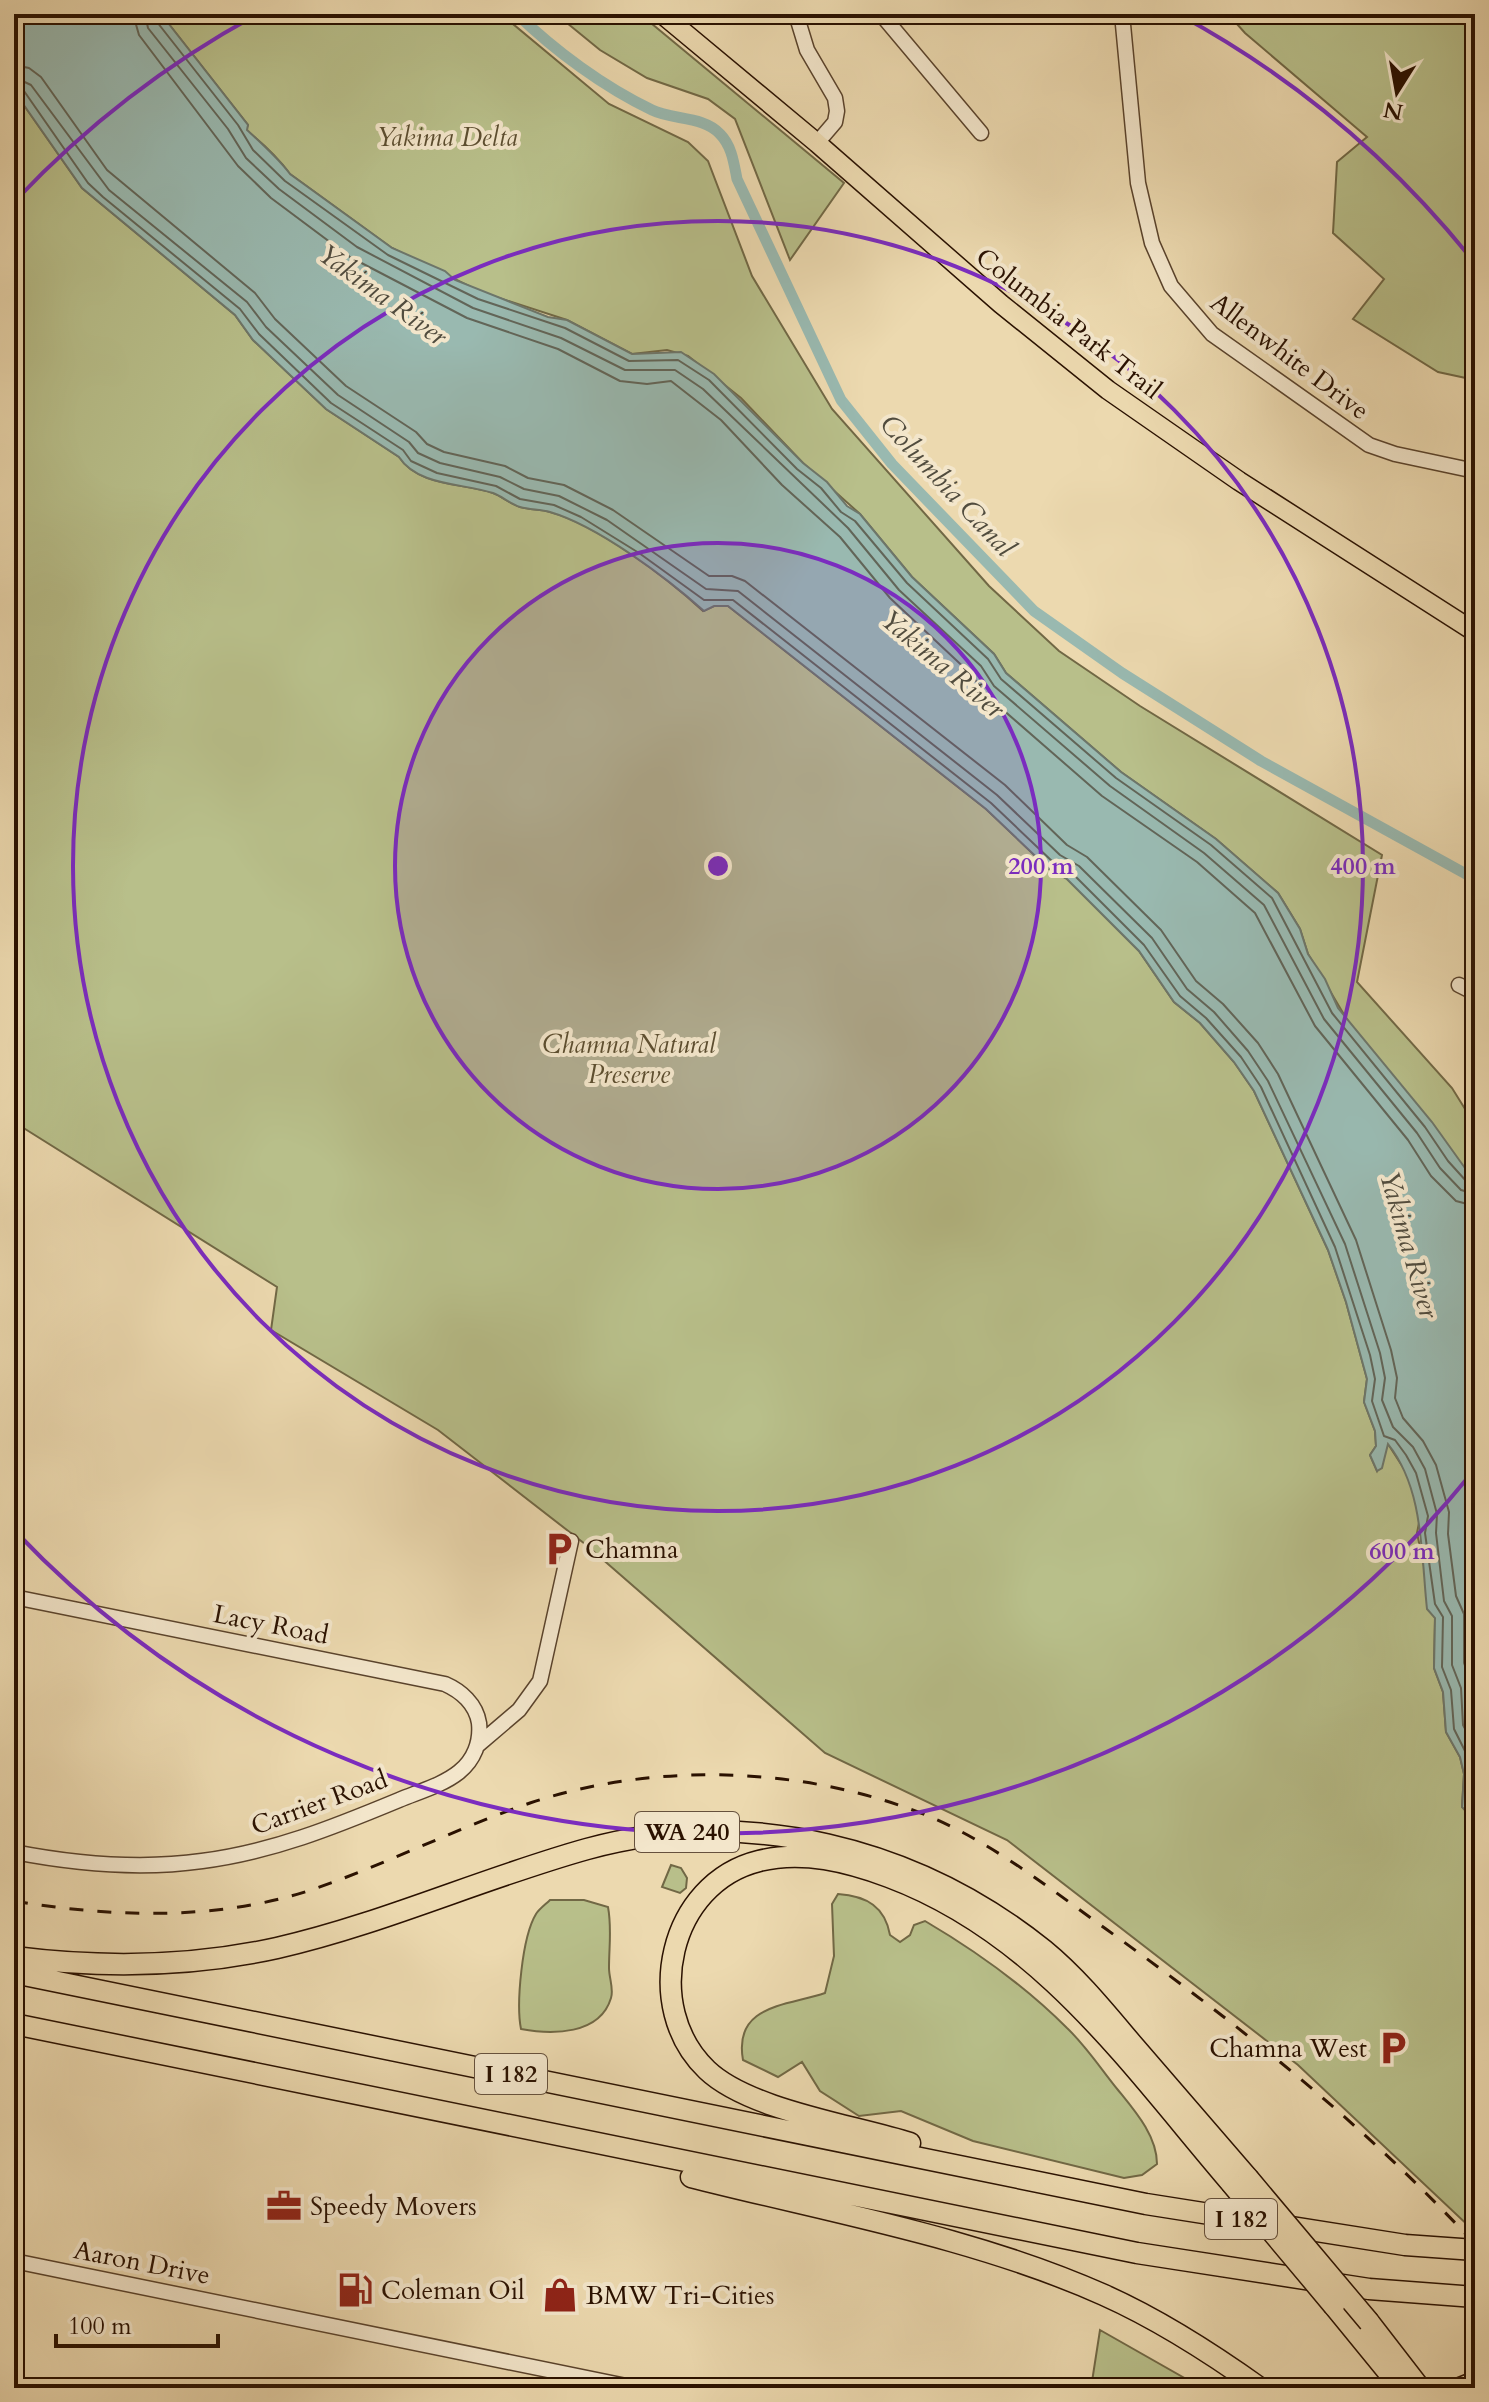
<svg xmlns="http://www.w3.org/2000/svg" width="1489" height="2402" font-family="Cardo,serif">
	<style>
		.green { fill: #b8bf8a; stroke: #716845; stroke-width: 2 }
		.water { fill: #99b9b0; stroke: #6d766a; stroke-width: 2 }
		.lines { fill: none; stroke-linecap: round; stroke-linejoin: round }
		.shore { stroke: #626558; stroke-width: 2 }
		.canal { stroke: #99b9b0; stroke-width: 11 }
		.minor-casing { stroke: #5a432c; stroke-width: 17 }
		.major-casing { stroke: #2a1100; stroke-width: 21 }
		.highway-casing { stroke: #2a1100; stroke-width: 23 }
		.minor { stroke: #f3e6cb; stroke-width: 14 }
		.major { stroke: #ecd9af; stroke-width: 18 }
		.highway { stroke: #ecd9af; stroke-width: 20 }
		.rail { stroke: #2a1100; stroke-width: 3; stroke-dasharray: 14 14; stroke-linecap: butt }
		.highway-bridge-casing { stroke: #2a1100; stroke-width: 23; stroke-linecap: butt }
		.highway-bridge { stroke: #ecd9af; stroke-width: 20 }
		.ring { fill: none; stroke: #7b2cbf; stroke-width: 4 }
		.labels { text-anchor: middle; stroke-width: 8; stroke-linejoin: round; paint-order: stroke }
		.shield { fill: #f3e6cb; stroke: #66513d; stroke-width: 2 }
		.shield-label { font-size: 24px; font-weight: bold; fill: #2a1100 }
		.park-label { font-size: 26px; font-style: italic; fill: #5c4e30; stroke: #f3e6cb }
		.street-label { font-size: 26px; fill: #2a1100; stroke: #f3e6cb }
		.poi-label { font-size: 26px; fill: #2a1100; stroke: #f3e6cb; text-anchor: start }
		.water-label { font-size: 28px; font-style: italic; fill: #514c3e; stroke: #f3e6cb }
		.centre { fill: #7b2cbf; stroke: #f3e6cb; stroke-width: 4 }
		.ring-label { font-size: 24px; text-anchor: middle; font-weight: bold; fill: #7b2cbf; stroke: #f3e6cb; stroke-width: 8; stroke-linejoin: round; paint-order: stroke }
	</style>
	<rect width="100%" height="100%" fill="#ecd9af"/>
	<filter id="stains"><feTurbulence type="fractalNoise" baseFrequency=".0025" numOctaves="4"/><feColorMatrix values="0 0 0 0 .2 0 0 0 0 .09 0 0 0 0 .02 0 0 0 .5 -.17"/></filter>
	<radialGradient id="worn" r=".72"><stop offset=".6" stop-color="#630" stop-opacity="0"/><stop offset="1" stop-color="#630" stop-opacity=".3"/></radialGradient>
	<path class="green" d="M161,14h340l108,90 79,38 20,19 44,115 80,133 157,177 70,65 81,55 242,149 -25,127 95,106 23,37v152l-126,-254 -41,-69 -8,-25 -22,-36 -62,-54 -95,-67 -115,-99 -12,-19 -82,-77 -52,-63 -57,-51 -62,-65 -53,-42 -21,-6 -35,4 -65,-34 -86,-28 -89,-44 -102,-74c-11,-15 -30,-33 -44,-44l2,-5z
		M556,14h84l204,169 -54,77 -55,-141 -27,-20 -61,-21 -47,-28z
		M1228,14h247v366l-37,-8 -85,-53 31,-40 -51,-46 4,-71 30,-25 -122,-104z
		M14,91l68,97 153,127 18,25 73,69 73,48c19,29 63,26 94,36 9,3 17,11 27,14 10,3 20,2 30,5 48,13 117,66 153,99l11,-5h14l258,203 63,60 18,10 72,72 35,51 26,21 34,39 20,29 74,159 18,52 21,77 -3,23 11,29 1,15 -6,9 7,16 11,-27 20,31 12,43 -3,15 18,85 -1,50 9,24 3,40 14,25 4,17 -2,33 13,14v411l-177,-167 -291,-225 -182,-87 -240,-209 -147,-114 -167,-100 6,-43 -263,-165z
		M671,1865l10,3 6,10 -1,10 -6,5 -18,-6z
		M838,1894c29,2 47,13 52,41l10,7 10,-7 4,-10 11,-4c51,30 100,65 142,107 19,18 34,41 51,62 17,21 39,46 39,74l-15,11 -18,3 -151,-37 -72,-30 -42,5 -39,-25 -18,-29 -24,15 -35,-17c-10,-56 45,-54 82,-67l9,-37 -2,-52z
		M550,1900h34l24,7c4,21 1,39 1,61 0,10 5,21 2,30 -11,37 -59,37 -90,31 -5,-25 1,-92 15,-115 3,-5 10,-10 14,-14z
		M1100,2330l102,58h-111z"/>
	<path class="water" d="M14,14h147l87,111 -1,5c13,12 32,29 43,44l102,74 53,23 10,9 93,37 19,3 65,34 49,-2 33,22 89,89 24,19 20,24 13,8 52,63 82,77 12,19 115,99 95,67 62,54 22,36 8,25 17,25 13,29 94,114 43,60v639l-13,-14 2,-33 -4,-17 -14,-25 -3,-40 -9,-24 1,-50 -8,-9c-6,-55 -3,-120 -39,-165l-6,24 -5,3 -7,-16 6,-9 -1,-15 -11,-29 3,-23 -21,-77 -18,-52 -74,-159 -20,-29 -34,-39 -26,-21 -35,-51 -72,-72 -18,-10 -63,-60 -258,-203h-14l-10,5c-37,-33 -106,-85 -154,-99 -10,-3 -20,-2 -30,-5 -10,-3 -18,-11 -27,-14 -31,-10 -75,-7 -94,-36l-73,-48 -73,-69 -18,-25 -153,-127 -68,-97z"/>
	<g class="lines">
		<path class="shore" d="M133,14l6,21 99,131 33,32 79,59 117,61 91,31 62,32 27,3 24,-3 50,39 61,65 58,52 50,61 81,76 15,21 116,101 95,66 58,51 60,113 93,114 23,36 25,25 19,5
			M145,14l3,14 80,101 18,29 33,31 78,58 116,61 88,30 64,32h50l28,19 145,139 51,62 82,76 13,20 116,100 94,67 60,52 60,114 93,114 23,35 21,22 14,4
			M155,14l2,8 81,103 15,25 32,31 103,74 90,44 87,29 64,33 49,-1 31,20 88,89 24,19 20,24 14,9 52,62 81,76 13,20 115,99 95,67 61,53 60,115 93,114 23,34 19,21 8,1
			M14,65l15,3 12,9 66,93 148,123 20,26 71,67 70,46 11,12 17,8 61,14 23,12 36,7 49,25 96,66h23l13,5 260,204 62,60 20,12 74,73 35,51 27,23 35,39 20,31 78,166 35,110 6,28 -2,20 8,20 20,23 13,24 13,47 -1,22 8,62 8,18v49l8,22 3,37
			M14,77l17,8 78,105 138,112 19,25 72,68 71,47 9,11 22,10 60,14 24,12 35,7 48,24 99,69 32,2 259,204 63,60 19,11 73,72 35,51 27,23 34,39 20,30 77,163 35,109 5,25 -3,22 11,27 20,20 12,22 12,45 -1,19 8,68 8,15v49l9,23 2,37 12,22
			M14,88l10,3 64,92 15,14 137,112 19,25 72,69 72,47 8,11 26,12 59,13 24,13 34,6 27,12 58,36 65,47h29l258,203 63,60 18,10 72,72 36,51 26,22 35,39 20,30 74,160 35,108 5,24 -3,22 12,35 11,4 11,15 10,18 12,43 -3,17 10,71 8,13 -1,50 9,23 3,39 13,26 4,17v31l4,6"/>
		<path class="canal" d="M517,14c38,37 87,73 135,96 20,10 52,6 68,24 12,12 14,30 17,45l104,221 51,64 142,147 88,62 139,88 214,118"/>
		<g class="minor-casing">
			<path id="minor" d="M796,14l11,36 28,48 2,13 -2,11 -18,21
				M881,14l100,119
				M1122,14l16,169 14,60 19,43 41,48 157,111 26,9 80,17
				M1459,985l16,8
				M14,1597l431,87c16,7 31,20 34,39 2,19 -5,37 -20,49 -16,13 -41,20 -60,28 -65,27 -127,52 -197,61 -63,9 -126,3 -188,-9
				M478,1745l41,-35 21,-29 31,-140
				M14,2261l622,127"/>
		</g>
		<g class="major-casing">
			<path id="major" d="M662,14l155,129 184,161 107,86 131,91 236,151"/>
		</g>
		<g class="highway-casing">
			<path id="highway" d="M14,1957c87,11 177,10 263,-9 105,-24 206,-70 310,-99 160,-44 329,-2 457,101 34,28 62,63 90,96 38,44 76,88 114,132
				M14,1973l1132,231 259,41 70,5
				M14,2024l1123,229 232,36 106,8
				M910,2143c-57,-18 -161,-33 -203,-73 -66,-63 -38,-187 52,-209 44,-11 89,1 130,16 152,57 241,188 342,306
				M691,2177c137,35 283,60 413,118 56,25 107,58 156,93
				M1334,2306l67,82
				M1369,2322l51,66
				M1460,2388l15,-6"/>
		</g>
		<use href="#minor" class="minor"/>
		<use href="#major" class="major"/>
		<use href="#highway" class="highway"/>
		<path class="rail" d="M14,1901c96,16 200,20 294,-10 75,-25 146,-62 222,-88 120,-40 262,-37 380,6 73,26 135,76 196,120 133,96 258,195 369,315"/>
		<g class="highway-bridge-casing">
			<path id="highway-bridge" d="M1248,2178l121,144
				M1231,2183l103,123"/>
		</g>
		<use href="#highway-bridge" class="highway-bridge"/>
	</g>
	<circle cx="718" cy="866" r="323" fill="#7b2cbf" fill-opacity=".12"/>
	<g class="ring">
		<circle cx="718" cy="866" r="323"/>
		<circle cx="718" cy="866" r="645"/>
		<path d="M1470 1475A968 968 0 0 1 16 1532M16 200A968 968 0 0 1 256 15M1180 15A968 968 0 0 1 1470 257"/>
	</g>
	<defs>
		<g id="parking-bare" transform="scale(2.76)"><path d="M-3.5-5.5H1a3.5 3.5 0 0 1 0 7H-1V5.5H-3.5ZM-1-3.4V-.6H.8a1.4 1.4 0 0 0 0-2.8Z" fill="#8f2418" stroke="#f3e6cb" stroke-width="2.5" paint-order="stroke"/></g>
		<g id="office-bare" transform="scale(2.76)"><path d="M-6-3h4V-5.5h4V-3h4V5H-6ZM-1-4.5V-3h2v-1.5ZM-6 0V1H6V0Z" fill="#8f2418" stroke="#f3e6cb" stroke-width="2.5" paint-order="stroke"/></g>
		<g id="fuel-bare" transform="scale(2.76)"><path d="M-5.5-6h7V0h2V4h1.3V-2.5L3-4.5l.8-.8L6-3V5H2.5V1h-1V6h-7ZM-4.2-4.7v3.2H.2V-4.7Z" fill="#8f2418" stroke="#f3e6cb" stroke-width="2.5" paint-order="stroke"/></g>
		<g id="shop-bare" transform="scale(2.76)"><path d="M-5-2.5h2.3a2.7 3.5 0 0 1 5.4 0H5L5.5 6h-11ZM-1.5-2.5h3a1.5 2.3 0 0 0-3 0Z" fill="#8f2418" stroke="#f3e6cb" stroke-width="2.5" paint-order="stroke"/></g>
	</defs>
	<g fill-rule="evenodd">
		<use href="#parking-bare" x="559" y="1549"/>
		<use href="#parking-bare" x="1393" y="2048"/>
		<use href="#office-bare" x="284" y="2206"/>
		<use href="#fuel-bare" x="355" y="2290"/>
		<use href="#shop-bare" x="560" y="2295"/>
	</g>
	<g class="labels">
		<g class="shield">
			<rect x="635" y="1812" width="104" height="40" rx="6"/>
			<rect x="475" y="2054" width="72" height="40" rx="6"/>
			<rect x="1205" y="2199" width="72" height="40" rx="6"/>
		</g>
		<g class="shield-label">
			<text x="687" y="1840">WA 240</text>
			<text x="511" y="2082">I 182</text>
			<text x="1241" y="2227">I 182</text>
		</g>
		<g class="park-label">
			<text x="447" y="146">Yakima Delta</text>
			<text x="629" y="1053">Chamna Natural<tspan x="629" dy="30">Preserve</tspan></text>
		</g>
		<g class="street-label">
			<text transform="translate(1069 323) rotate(38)" y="9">Columbia Park Trail</text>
			<text transform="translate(1290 356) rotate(37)" y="9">Allenwhite Drive</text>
			<text transform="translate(271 1624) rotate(11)" y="9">Lacy Road</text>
			<text transform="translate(319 1802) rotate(-20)" y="9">Carrier Road</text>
			<text transform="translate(142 2262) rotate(11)" y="9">Aaron Drive</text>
		</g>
		<g class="poi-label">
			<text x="585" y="1558">Chamna</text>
			<text x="1367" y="2057" text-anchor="end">Chamna West</text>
			<text x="310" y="2215">Speedy Movers</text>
			<text x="381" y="2299">Coleman Oil</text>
			<text x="586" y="2304">BMW Tri-Cities</text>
		</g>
		<g class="water-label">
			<text transform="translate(383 294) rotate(36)" y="10">Yakima River</text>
			<text transform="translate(948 485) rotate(47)" y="10">Columbia Canal</text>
			<text transform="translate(943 663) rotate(40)" y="10">Yakima River</text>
			<text transform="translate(1410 1244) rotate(74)" y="10">Yakima River</text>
		</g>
	</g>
	<circle cx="718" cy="866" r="12" class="centre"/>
	<g class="ring-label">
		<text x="1041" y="874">200 m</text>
		<text x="1363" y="874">400 m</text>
		<text x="1402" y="1559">600 m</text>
	</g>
	<rect width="1489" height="2402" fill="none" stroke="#ecd9af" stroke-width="48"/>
	<rect x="16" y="16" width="1457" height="2370" fill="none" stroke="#2a1100" stroke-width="4"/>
	<rect x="24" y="24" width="1441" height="2354" fill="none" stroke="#2a1100" stroke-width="2"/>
	<g transform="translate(1397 92) rotate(191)" stroke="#f3e6cb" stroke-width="6" paint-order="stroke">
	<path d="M0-6L14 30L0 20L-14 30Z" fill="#2a1100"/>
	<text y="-12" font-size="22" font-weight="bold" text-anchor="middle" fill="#2a1100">N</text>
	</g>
	<path d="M56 2334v12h162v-12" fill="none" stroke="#2a1100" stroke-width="4"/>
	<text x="68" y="2334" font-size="24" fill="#2a1100" stroke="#f3e6cb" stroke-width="6" paint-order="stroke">100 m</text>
	<rect width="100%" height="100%" filter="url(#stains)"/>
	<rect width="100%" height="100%" fill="url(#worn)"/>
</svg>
